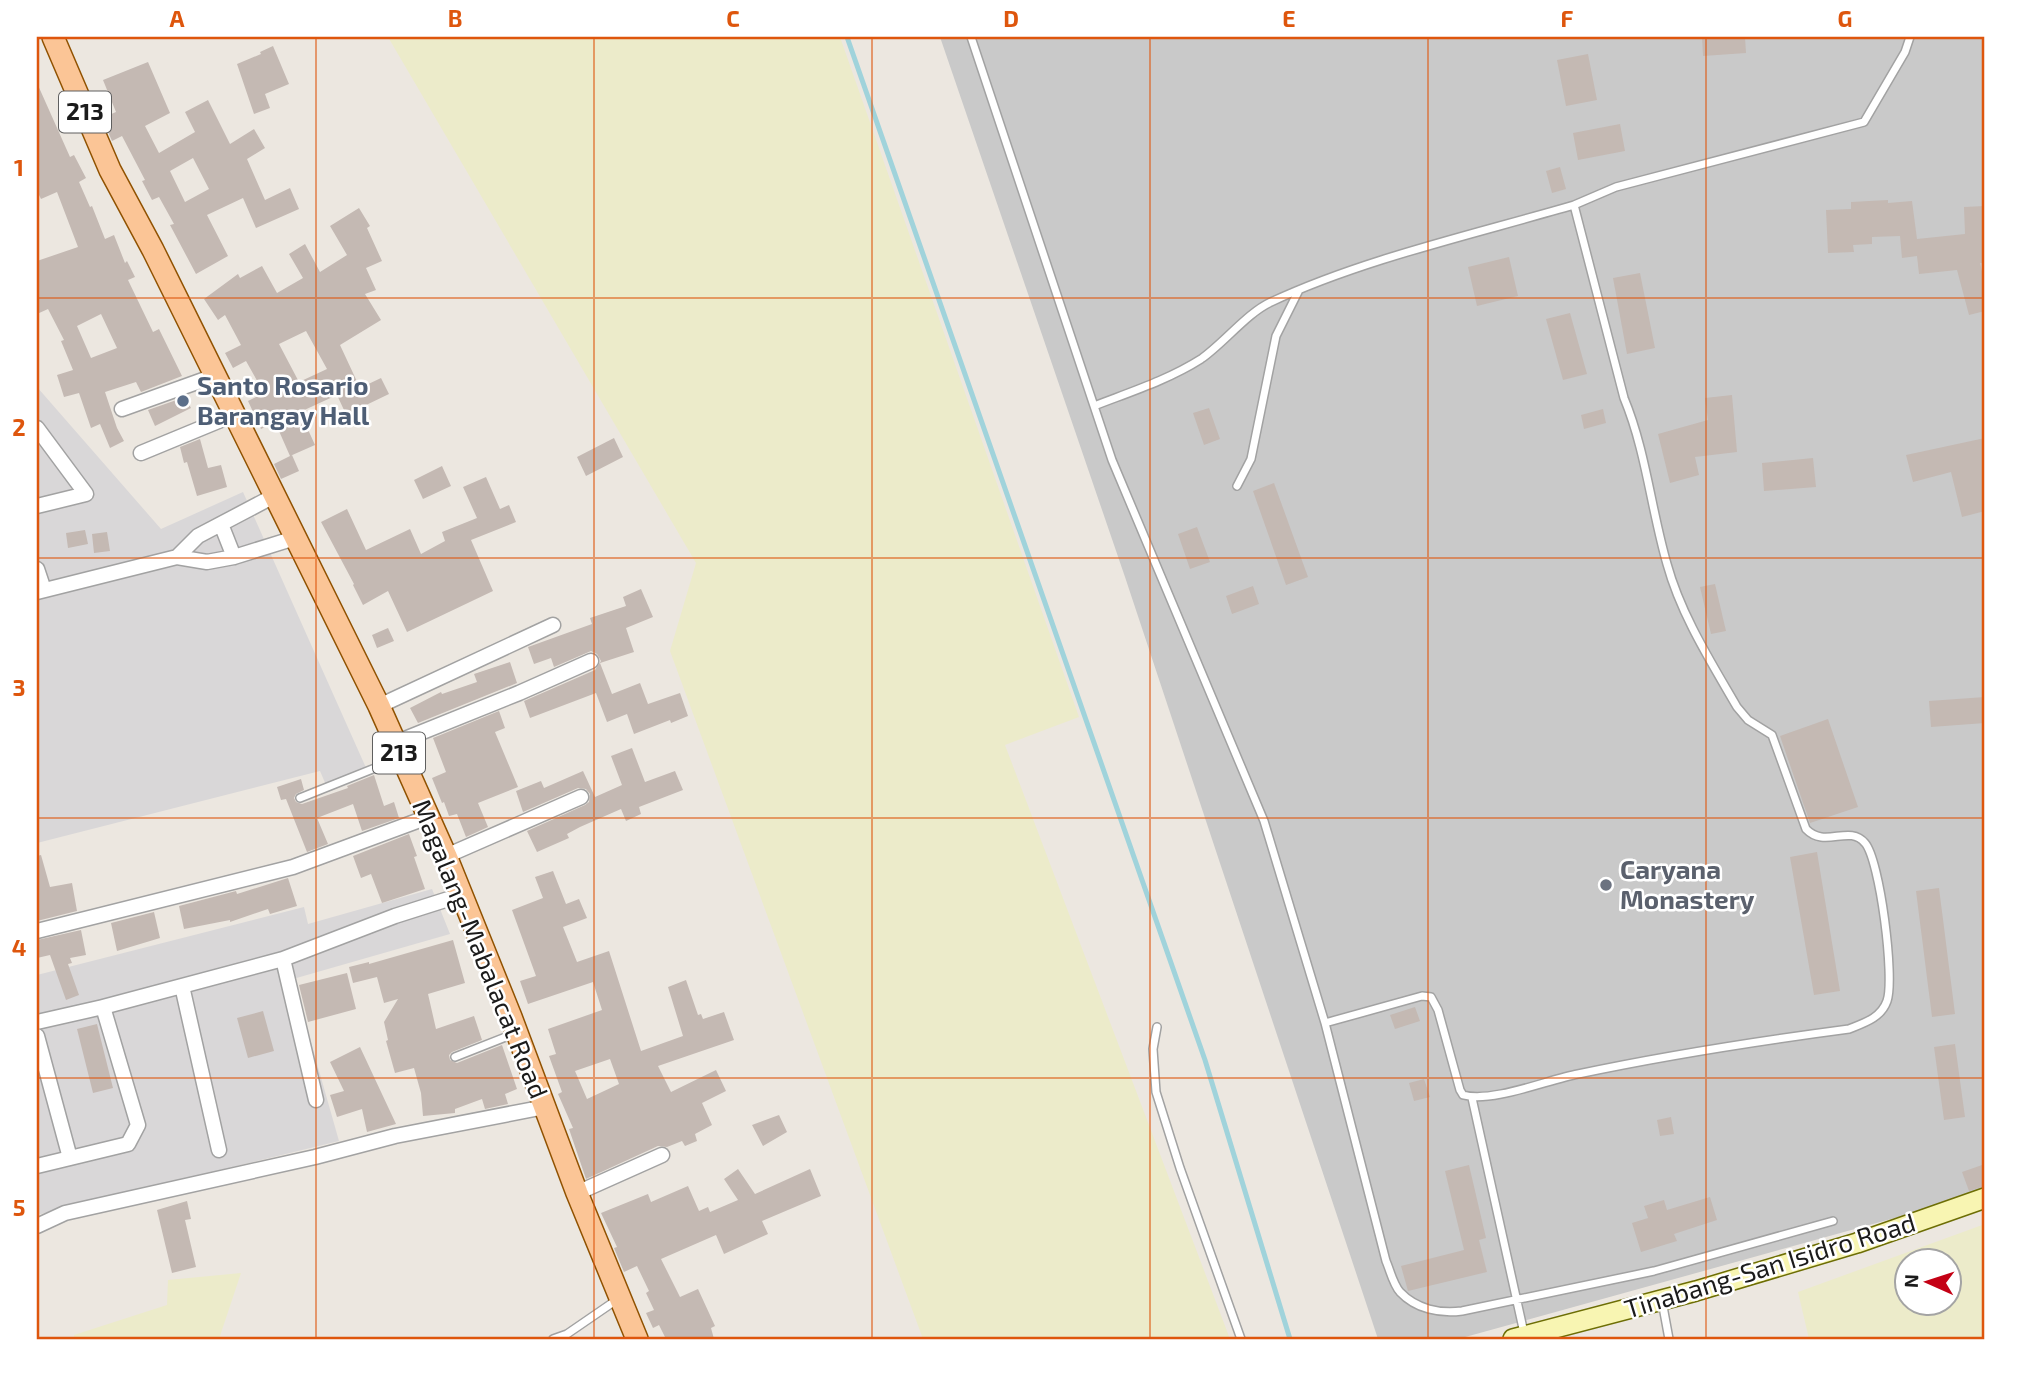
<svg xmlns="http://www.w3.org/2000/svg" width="2022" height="1376" font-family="'Exo 2',sans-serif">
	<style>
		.residential { fill: #d9d7d8 }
		.religious { fill: #c9c9c9 }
		.farmland { fill: #ecebca; fill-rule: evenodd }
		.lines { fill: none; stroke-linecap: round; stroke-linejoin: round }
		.stream { stroke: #a0d3db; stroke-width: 5 }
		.building { fill: #c4b9b3; fill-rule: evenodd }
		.lane-casing { stroke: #a2a2a2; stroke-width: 10 }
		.street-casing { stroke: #a2a2a2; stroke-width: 17 }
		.secondary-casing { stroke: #6d6e05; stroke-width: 22 }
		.primary-casing { stroke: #905201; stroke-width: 24 }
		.lane { stroke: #fff; stroke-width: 7 }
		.street { stroke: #fff; stroke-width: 14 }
		.secondary { stroke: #f8f5b2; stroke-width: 19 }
		.primary { stroke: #fbc596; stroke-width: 21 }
		.grid { fill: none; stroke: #de560d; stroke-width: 2; stroke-opacity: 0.55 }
		.service-dot { fill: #5c6f8a; stroke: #fff; stroke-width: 2.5 }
		.worship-dot { fill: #6b7280; stroke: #fff; stroke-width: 2.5 }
		.labels { text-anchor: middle; stroke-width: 5; stroke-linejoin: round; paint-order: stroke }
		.shield { fill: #fff; stroke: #5f5f5f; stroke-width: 2 }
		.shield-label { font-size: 24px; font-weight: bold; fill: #1b1b1b }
		.service-label { font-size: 26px; font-weight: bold; fill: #4e5e75; stroke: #fff; text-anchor: start }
		.worship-label { font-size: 26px; font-weight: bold; fill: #5b616d; stroke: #fff; text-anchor: start }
		.street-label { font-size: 26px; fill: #1b1b1b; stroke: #fff }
		.neatline { fill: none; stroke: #de560d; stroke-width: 2.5 }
		.grid-label { font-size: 23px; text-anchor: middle; font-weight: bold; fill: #de560d }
	</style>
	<rect width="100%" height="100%" fill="#ece7e0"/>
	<path class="residential" d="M37,387l124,142 82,-37 124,278 -41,15 -6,-14 -283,72z
		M432,889l18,45 -157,45 46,162 -302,74v-240l267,-68 4,17z"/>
	<path class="religious" d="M940,37h1045v1156l-527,146h-80l-253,-762z"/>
	<path class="farmland" d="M388,37h452l239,680 -74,28 225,594h-307l-253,-688 26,-88z
		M1985,1224v115h-176l-11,-47zM1906,1260h42v42h-42z
		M241,1273l-22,66h-145v-4l93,-30 1,-25z"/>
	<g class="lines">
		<path class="stream" d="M847,37l358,1023 85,279"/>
	</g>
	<path class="building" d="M1702,37h43l1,16 -43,3z
		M273,46l16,38 -24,10 5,14 -16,6 -17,-50 24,-10 -1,-2z
		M1588,54l9,46 -31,6 -9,-46z
		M148,62l22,51 -25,13 14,27 36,-21 -10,-20 23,-12 22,44 24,-15 11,19 -18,11 18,41 25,-12 9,21 -43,19 -13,-30 -36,17 21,41 -32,18 -26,-49 4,-1 -15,-27 -7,3 -10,-19 3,-1 -23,-44 -10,5 -10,-23 14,-6 -13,-32zM193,158l16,31 -24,13 -15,-31z
		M37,83l33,74 4,-2 12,23 -7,4 11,25 2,-1 13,33 9,-4 11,28 2,-2 8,16 -7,3 25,52 6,-3 23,47 -41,16 -5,-10 -31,10 12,36 7,13 -14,7 -10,-24 -9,4 -12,-35 -15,4 -7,-22 16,-5 -12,-29 3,-1 -16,-31 -11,5v-53l41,-14 -21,-55 -16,7 -4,-8zM101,314l16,34 -26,10 -14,-32z
		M1620,124l5,27 -47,9 -5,-27z
		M1560,167l6,22 -14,4 -6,-22z
		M1888,200v3l24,-2 5,38 48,-5 -1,-27 21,-1v57h-5l5,21v27l-16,4 -12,-45 -38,4 -2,-18 -15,2 -2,-22 -28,1v7l-19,1 1,7 -26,1 -2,-43 25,-1v-7z
		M359,208l11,18 -3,2 15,33 -16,7 10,22 -11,4 16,26 -41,25 20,43 21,-10 8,16 -27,13 4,9 -16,7 -13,-28 -37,17 15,33 -25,11 -15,-34 -14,7 -13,-28 16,-8 -18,-32 -13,7 -8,-15 16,-8 -16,-30 -7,5 -14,-21 34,-25 2,4 22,-12 15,27 26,-15 -14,-24 16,-10 15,28 27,-17 -17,-29zM306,331l21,38 -28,13 -20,-38z
		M1509,257l9,39 -41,10 -9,-39z
		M1640,273l15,75 -28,6 -14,-76z
		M1570,313l17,61 -24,6 -17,-61z
		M1732,395l5,57 -42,5 4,18 -29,8 -12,-49 50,-14 -3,-22z
		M185,397l6,11 -36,18 -7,-16z
		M1209,408l11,31 -16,6 -11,-32z
		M1603,409l3,14 -22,6 -3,-14z
		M614,438l9,19 -37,19 -9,-19z
		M1985,438v73l-23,6 -11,-45 -38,10 -7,-27z
		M200,439l8,29 13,-3 6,22 -30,9 -10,-34 -3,1 -4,-16z
		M292,455l7,16 -18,8 -7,-15z
		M1813,458l3,29 -52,4 -2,-28z
		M442,466l9,20 -28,13 -9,-19z
		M486,477l14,32 9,-4 7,17 -45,18 22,51 -86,41 -19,-41 -25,14 -10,-20 1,-1 -33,-62 26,-13 19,41 44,-21 11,25 24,-13 -3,-9 35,-14 -14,-31z
		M1274,483l34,94 -22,8 -33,-94z
		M1197,527l13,35 -20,7 -12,-35z
		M85,530l3,14 -20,4 -2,-15z
		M107,532l3,19 -16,2 -2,-19z
		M1715,584l11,47 -15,3 -11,-47z
		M1253,586l6,18 -27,10 -6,-18z
		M641,589l12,28 -27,11 8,24 -34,11 12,31 28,-11 8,21 32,-11 8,23 -17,7 -1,-3 -36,14 -7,-20 -20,8 -11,-29 -66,25 -6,-17 71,-31 6,-9 -4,-7 -6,-3 -37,16 -3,-9 -17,6 -6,-17 64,-23 -2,-6 36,-12 -3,-9z
		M388,628l6,13 -17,7 -5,-13z
		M510,662l7,21 -99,40 -8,-15 31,-16 1,2 35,-12 -3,-8z
		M1985,697v26l-54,4 -2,-26z
		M499,711l6,17 -10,4 23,55 -40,16 10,24 -22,10 -9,-23 -8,2 -5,-14 -2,1 -10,-25 14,-6 -13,-34z
		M1828,719l30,88 -48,16 -30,-87z
		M632,748l13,34 30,-11 8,19 -44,17 2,7 -15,7 -5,-12 -41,18 -13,7 2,4 -32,14 -10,-21 58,-26 4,-3 1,-8 -4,-5 -8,-1 -55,24 -7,-21 25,-10 3,7 39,-17 12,26 27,-12 -11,-29z
		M374,775l10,31 10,-4 5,16 -37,13 -9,-27 -36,14 11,26 -21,8 -21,-53 -5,1 -4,-13 24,-8 3,11 -8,4 -2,4 2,4 6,2 46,-16 -1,-2z
		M409,834l8,22 -3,1 11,32 -43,14 -11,-29 -10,4 -8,-22z
		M1817,852l23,139 -26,4 -24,-138z
		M41,855l9,32 22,-4 5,28 -40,10v-65z
		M553,871l13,33 13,-5 8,19 -24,9 14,35 32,-11 32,100 42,-15 -15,-49 18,-7 12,35 3,-1 2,5 21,-7 10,28 -76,26 13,26 45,-22 10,21 -24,12 10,22 -17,9 2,7 -12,5 -3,-5 -15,6 -9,-1 -72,33 -17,-50 4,-1 -15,-34 4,-2 -13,-36 7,-2 -8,-25 54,-19 -9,-28 -65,22 -8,-23 16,-5 -24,-66 31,-12 -8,-21zM610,1059l9,25 -32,15 -12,-28z
		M288,878l9,28 -27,8 -2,-5 -38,13v-2l-46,9 -5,-23 57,-15 1,3z
		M1939,888l16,126 -23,3 -16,-126z
		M154,912l6,26 -43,13 -6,-28z
		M81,930l5,25 -16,3 2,5 -4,1 11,31 -13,5 -16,-45 -13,3v-18z
		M453,940l12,43 -37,11 8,35 38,-13 8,24 -30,12 -3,3 1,5 7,3 45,-18 15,44 -12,5 3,10 -23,5 -3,-10 -27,10v4l-32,3 -2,-23 -7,-25 -19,5 -9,-32 2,-1 -4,-18 14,-23 -14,4 -7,-26 -24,6 -4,-16 20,-5v2z
		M347,973l9,36 -48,13 -9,-37z
		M1415,1007l5,14 -25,8 -5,-14z
		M263,1011l11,40 -26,7 -11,-40z
		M97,1024l16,64 -20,5 -16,-64z
		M1955,1044l10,73 -21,3 -10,-73z
		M360,1047l36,77 -29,8 -5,-23 -25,8 -7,-22 14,-4 -14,-29z
		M1424,1079l6,18 -16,4 -5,-18z
		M779,1115l8,17 -24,14 -11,-21z
		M1671,1117l3,17 -14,2 -3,-16z
		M1985,1164v22l-16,5 -7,-19z
		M1469,1165l17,73 -7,2 8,32 -79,19 -7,-25 63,-16 -19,-79z
		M738,1169l17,25 55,-25 11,27 -59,25 6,13 -44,20 -8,-19 -55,24 19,38 18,-8 17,37 -4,2 3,11h-48l-7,-14 -6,3 -7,-15 8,-3 -8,-17 3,-2 -12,-25 -13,6 -10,-24 3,-1 -16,-34 47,-19 3,8 37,-16 11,25 9,-4 2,5 28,-12 -14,-21z
		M1710,1197l7,23 -43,14 3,7 -36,11 -9,-29 16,-5 -4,-12 20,-6 3,10z
		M187,1201l4,18 -6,1 11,47 -24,6 -15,-63z"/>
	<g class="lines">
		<g class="lane-casing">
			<path id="lane" d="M971,37l141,423 152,361 61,202 61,238c4,9 7,23 14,31 16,17 40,22 62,19l192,-40 179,-50
				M1574,205l42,-18 248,-65 41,-70 5,-15
				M1094,406c36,-14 74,-26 107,-47 23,-16 46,-46 70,-57 92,-43 204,-68 303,-97l50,193c22,53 27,111 43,166 14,51 44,98 70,143l11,13 24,15 34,94c19,20 43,-5 59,14 15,17 30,136 22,158 -6,17 -23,22 -38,28 -91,12 -181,26 -271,45 -31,6 -86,29 -115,21l-3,-5 -22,-80 -7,-13 -9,-1 -97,27
				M1237,486l14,-27 25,-123 23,-46
				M300,798l100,-40
				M1157,1027l-4,22 3,43 24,76 61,171
				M455,1057l61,-24
				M1472,1098l52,235
				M1662,1301l7,38
				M553,1339l14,-5 51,-35"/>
		</g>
		<g class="street-casing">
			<path id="street" d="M122,409l92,-33
				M37,428l49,66 -49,12
				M141,453l92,-38
				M221,524l13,33
				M177,557l21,-21 76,-40
				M37,569l7,21
				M37,592l140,-35 30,5 27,-5 61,-19
				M379,706l174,-81
				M395,743l124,-50 72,-32
				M446,856l135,-59
				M37,931l256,-64 135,-50
				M283,959l33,141
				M182,986l37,164
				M37,1022l66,-15 180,-48 112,-43 66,-21
				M37,1036l33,122
				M37,1166l91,-22 10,-19 -35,-118
				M577,1193l85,-38
				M37,1226l28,-13 250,-56 80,-21 150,-29"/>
		</g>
		<g class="secondary-casing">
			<path id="secondary" d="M1513,1339l183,-48 161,-48 128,-45"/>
		</g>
		<g class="primary-casing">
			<path id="primary" d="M53,37l57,133 43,80 226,456 67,150 65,161 66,176 60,146"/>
		</g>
		<use href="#lane" class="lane"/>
		<use href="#street" class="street"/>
		<use href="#secondary" class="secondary"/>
		<use href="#primary" class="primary"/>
	</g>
	<path class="grid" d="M316,37v1302M594,37v1302M872,37v1302M1150,37v1302M1428,37v1302M1706,37v1302M37,298h1948M37,558h1948M37,818h1948M37,1078h1948"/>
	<circle class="service-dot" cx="183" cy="401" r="7"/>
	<circle class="worship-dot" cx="1606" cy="885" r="7"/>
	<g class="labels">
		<g class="shield">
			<rect x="59" y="91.5" width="52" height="41" rx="5"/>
			<rect x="373" y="732.5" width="52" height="41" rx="5"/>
		</g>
		<g class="shield-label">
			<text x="85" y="120">213</text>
			<text x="399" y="761">213</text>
		</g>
		<g class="service-label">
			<text x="197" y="395">Santo Rosario<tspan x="197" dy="30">Barangay Hall</tspan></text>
		</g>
		<g class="worship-label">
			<text x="1620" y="879">Caryana<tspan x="1620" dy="30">Monastery</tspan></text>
		</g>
		<g class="street-label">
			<text transform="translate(480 949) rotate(68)" y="9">Magalang-Mabalacat Road</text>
			<text transform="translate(1770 1266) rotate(-17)" y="9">Tinabang-San Isidro Road</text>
		</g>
	</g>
	<rect width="2022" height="1376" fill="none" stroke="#ffffff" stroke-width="77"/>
	<g transform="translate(1928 1282) rotate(273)"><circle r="33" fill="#ffffff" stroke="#a4a4a4" stroke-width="2"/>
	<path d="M0-5L12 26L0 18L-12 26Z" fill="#c40115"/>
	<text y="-10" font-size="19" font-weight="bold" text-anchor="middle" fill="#1b1b1b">N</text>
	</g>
	<rect x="38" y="38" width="1945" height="1300" class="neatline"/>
	<g class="grid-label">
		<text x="177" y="27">A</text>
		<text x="455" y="27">B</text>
		<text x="733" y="27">C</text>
		<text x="1011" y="27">D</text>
		<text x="1289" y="27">E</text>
		<text x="1567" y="27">F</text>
		<text x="1845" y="27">G</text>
		<text x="19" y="176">1</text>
		<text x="19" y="436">2</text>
		<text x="19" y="696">3</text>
		<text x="19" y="956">4</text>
		<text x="19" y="1216">5</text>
	</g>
</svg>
